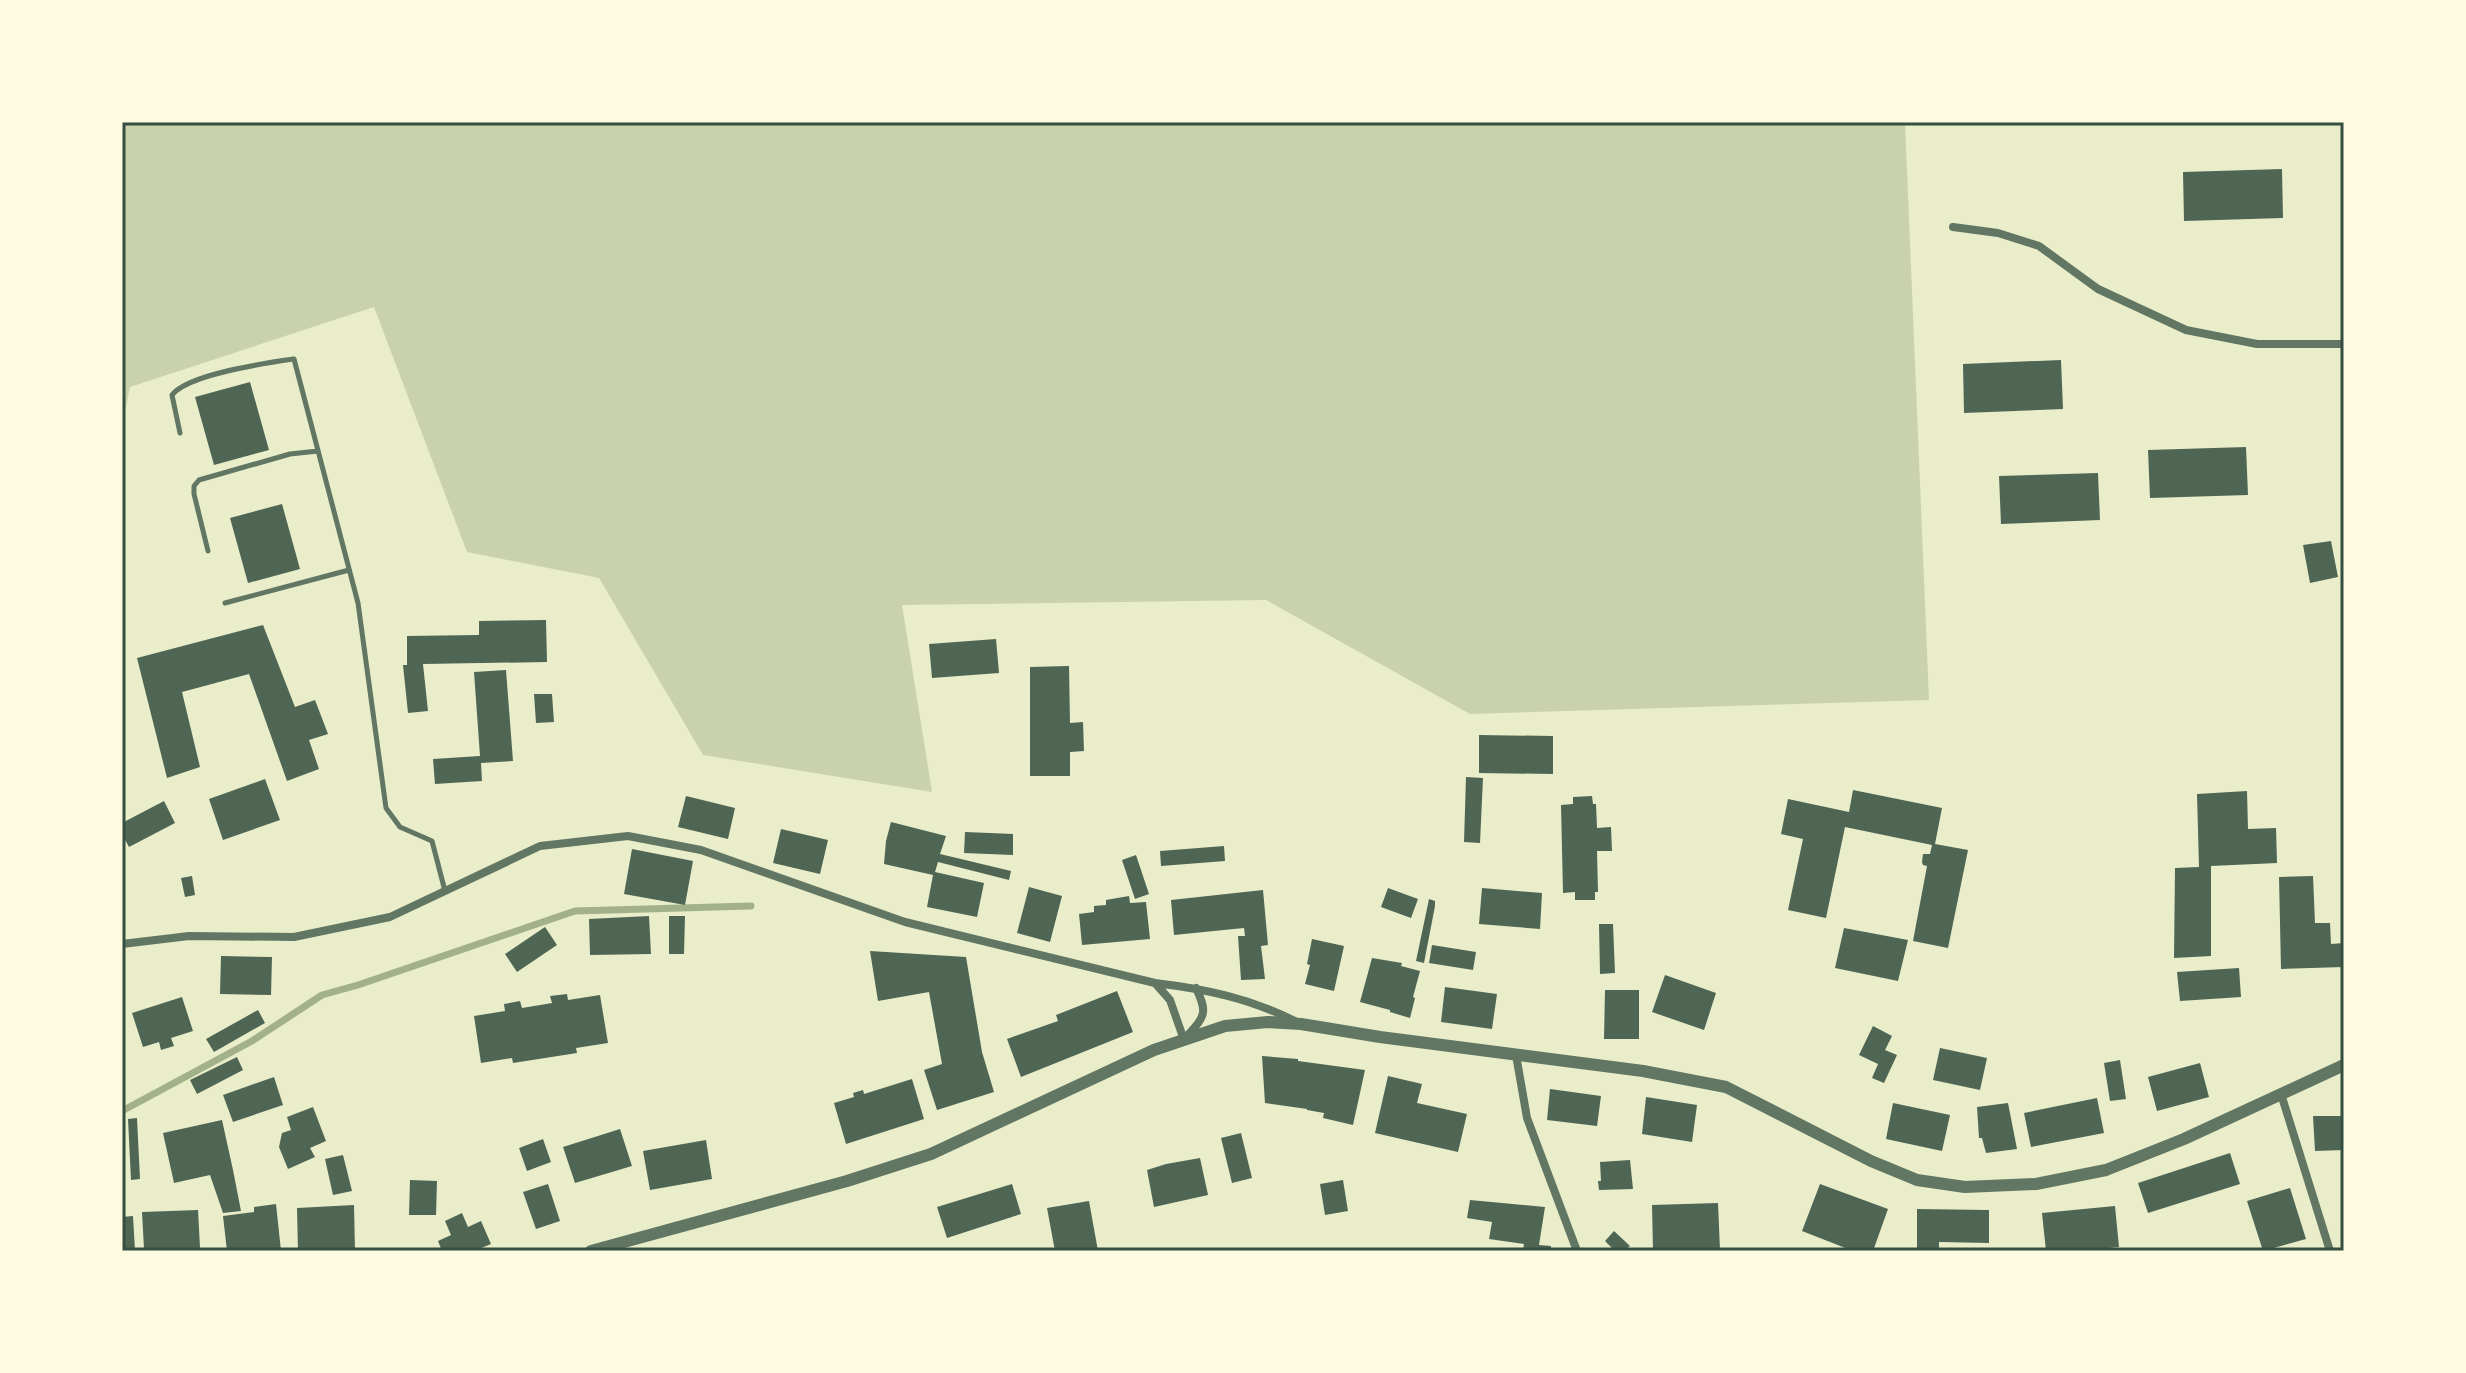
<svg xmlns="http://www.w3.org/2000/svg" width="2466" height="1373" font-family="'Asap Condensed',sans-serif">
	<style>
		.green { fill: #cad2ad }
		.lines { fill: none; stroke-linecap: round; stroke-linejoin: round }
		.stream { stroke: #a3b18a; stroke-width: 7 }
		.building { fill: #4f6655 }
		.service { stroke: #617663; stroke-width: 5 }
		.minor { stroke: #617663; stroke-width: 8 }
		.tertiary { stroke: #617663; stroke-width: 12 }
		.neatline { fill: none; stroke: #344e41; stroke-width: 3 }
	</style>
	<rect width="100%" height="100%" fill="#e9edc9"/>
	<path class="green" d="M122,122h1783l24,578 -459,14 -204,-114 -364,5 30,187 -229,-37 -104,-177 -132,-26 -93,-245 -244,80 -8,39z"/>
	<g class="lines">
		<path class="stream" d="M122,1111l130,-70 70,-46 36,-10 217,-74 176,-5"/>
	</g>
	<path class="building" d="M2282,169l1,49 -99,3 -1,-49z
		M2061,360l2,49 -99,4 -1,-49z
		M250,382l19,68 -55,15 -19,-68z
		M2246,447l2,48 -98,3 -2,-48z
		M2098,473l2,47 -99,4 -2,-48z
		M282,504l18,65 -52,14 -18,-65z
		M2331,541l7,36 -28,6 -7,-38z
		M546,620l1,42 -124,2 5,47 -20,2 -5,-48h4v-29l72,-1v-14z
		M263,625l32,82 20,-7 13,34 -19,6 10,29 -32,12 -38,-107 -67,18 18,75 -33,11 -30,-120z
		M996,639l3,34 -67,5 -3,-34z
		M1069,666l1,57 13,-1 1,29 -14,1v24h-40v-109z
		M506,670l7,91 -32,2 1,18 -47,3 -2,-25 47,-3 -6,-84z
		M534,694h18l2,28 -18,1z
		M1479,735l74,1v38l-74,-1z
		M1466,777l17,1 -3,65 -16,-1z
		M265,779l15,41 -57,20 -14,-41z
		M1853,790l89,18 -7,36 33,6 -20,98 -35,-7 14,-75 -4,-1 -1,-3 1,-8h7l2,-9 -87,-18 -19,91 -38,-8 15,-71 -22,-5 7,-35 61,13z
		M2247,791l1,38 28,-1 1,35 -66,3v90l-37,2 1,-90 24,-1 -2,-73z
		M686,796l49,12 -7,31 -50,-12z
		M1592,796l1,8h3l1,24 14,-1 1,24h-15l1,41h-3v8h-20v-8l-12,1 -2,-88 12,-1v-7z
		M164,801l11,22 -46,24 -7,-13v-11z
		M891,822l55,14 -6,18 71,17 -2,9 -71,-18 -3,10 49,11 -7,34 -50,-10 6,-32 -49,-11 2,-23z
		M781,829l47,11 -8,34 -47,-11z
		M965,832l48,2v21l-49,-2z
		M1224,846l1,15 -64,5 -1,-15z
		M632,849l61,12 -8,44 -61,-11z
		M1136,855l13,39 -14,5 -13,-39z
		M192,876l3,19 -10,2 -4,-19z
		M2313,876l2,47h15l1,21 13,-1v24l-63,2 -2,-92z
		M1029,887l33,9 -12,46 -33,-9z
		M1388,888l30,11 -7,19 -30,-11z
		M1482,888l60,5 -2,36 -61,-5z
		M1263,890l5,55 -7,1 4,33 -24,1 -3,-44h7l-1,-8 -70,7 -3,-35z
		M1129,896l1,7 16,-1 4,37 -68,6 -3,-31 15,-2v-6l12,-1v-5z
		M1429,899l6,2v5l-11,57 -8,-2z
		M649,916l2,38 -61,1 -1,-36z
		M669,916h16l-1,38h-15z
		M1599,924h14l2,49 -15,1z
		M545,927l12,18 -40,27 -12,-18z
		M1844,928l64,12 -10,41 -63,-13z
		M1312,939l32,7 -10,45 -29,-7 5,-19 -3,-1z
		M1432,945l44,7 -3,18 -44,-7z
		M870,951l96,6 16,95 12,40 -57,18 -13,-40 18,-6 -13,-72 -51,9z
		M221,956l51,1 -1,38 -51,-1z
		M1372,958l30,5 -1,3 19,5 -7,26 2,1 -5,20 -20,-6v-2l-30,-8z
		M2239,968l2,29 -61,4 -3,-29z
		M1665,975l51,18 -12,37 -52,-18z
		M1445,987l52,7 -5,35 -51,-7z
		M1605,990h34v49h-35z
		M1117,991l16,41 -112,45 -14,-38 51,-18 -2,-6z
		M567,994l1,6 32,-5 8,48 -32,5 1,5 -64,10 -1,-5 -31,5 -7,-47 31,-5 -1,-7 16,-3 2,7 30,-5 -2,-7z
		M182,997l11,34 -22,7 3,8 -13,4 -2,-8 -16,5 -11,-34z
		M258,1010l7,13 -51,29 -8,-13z
		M1873,1026l19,10 -7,14 12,5 -13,28 -12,-5 6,-14 -19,-9z
		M1940,1048l47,10 -7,32 -47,-10z
		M1262,1056l36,3v2l67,9 -12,55 -30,-7 1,-5 -17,-3v-1l-42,-6z
		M237,1057l6,13 -46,24 -7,-14z
		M2120,1060l6,39 -16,2 -6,-38z
		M2200,1063l9,34 -52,14 -9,-34z
		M1388,1076l34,8 -5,19 50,11 -9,38 -83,-19z
		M274,1077l9,28 -50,17 -10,-27z
		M912,1079l12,40 -78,25 -12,-41 20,-6 -1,-4 10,-3 1,4z
		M1550,1089l51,7 -4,30 -50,-6z
		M1646,1097l51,8 -5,37 -50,-8z
		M2097,1098l7,35 -73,14 -7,-34z
		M1893,1103l57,12 -8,36 -56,-12z
		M2008,1103l9,46 -31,4 -4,-15h-3l-2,-31z
		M313,1107l13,34 -16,7 5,9 -27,12 -9,-22 3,-14 9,-3 -4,-13z
		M2313,1116h31v34l-29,1z
		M137,1118l3,61 -9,1 -3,-61z
		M222,1120l11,50 8,41 -18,2 -13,-38 -36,8 -11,-50z
		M620,1129l12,37 -57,17 -12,-36z
		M1241,1133l11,45 -20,5 -11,-45z
		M543,1139l8,23 -24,9 -8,-23z
		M706,1140l6,39 -62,11 -7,-39z
		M2230,1153l10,31 -92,29 -10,-30z
		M343,1155l9,36 -19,4 -8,-36z
		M1200,1158l8,37 -54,12 -7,-37 19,-6z
		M1630,1160l3,29 -34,1 -1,-9h3l-1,-19z
		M410,1180l27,1 -1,34h-27z
		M1343,1180l5,31 -23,4 -5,-31z
		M548,1184l12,37 -24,8 -13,-37z
		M1012,1184l9,30 -74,24 -10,-31z
		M1820,1184l68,25 -15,42h-20l-51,-20z
		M2290,1188l16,51 -43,12 -16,-50z
		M1470,1200l75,7 -6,38 12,1v5h-28l1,-7 -35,-5 3,-17 -25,-4z
		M1089,1201l9,50h-43l-8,-43z
		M1718,1203l2,47 -67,1 -1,-46z
		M276,1204l5,47h-54l-4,-35 31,-4v-5z
		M354,1205l1,46h-57l-1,-43z
		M2115,1206l4,41 -40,4h-33l-4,-38z
		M1917,1209l72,1v33l-50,-1v9h-22z
		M198,1210l2,38h-20v3l-36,-2 -2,-37z
		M462,1213l6,14 13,-6 10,23 -17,7h-32l-4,-10 13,-6 -6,-14z
		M133,1216l2,35h-13v-34z
		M1614,1231l16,15 -4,3 2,2h-13l-10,-10z"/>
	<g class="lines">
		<path class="service" d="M180,433l-8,-38c16,-21 94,-32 122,-36l64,244 28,205 14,19 32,14 13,50
			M208,551l-14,-57v-8l5,-6 91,-26 28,-3
			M225,603l124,-33
			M122,1026v6"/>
		<path class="minor" d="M1953,227l45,6 41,13 59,43 88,41 71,14h87
			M122,944l67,-8 105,1 96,-20 150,-71 88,-10 73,14 204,72 250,61c50,6 94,15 140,38
			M1155,983l15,17 14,40
			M1187,1036c18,-20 21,-23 9,-48
			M1516,1055l11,63 50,133
			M2281,1094l49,157"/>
		<path class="tertiary" d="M591,1251l256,-70 84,-27 223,-104 71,-24 43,-4 33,2 79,13 263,34 83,16 145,74 46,19 48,7 71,-3 70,-14 78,-31 160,-74"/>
	</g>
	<rect width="2466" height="1373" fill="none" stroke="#fefae0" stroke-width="248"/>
	<rect x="124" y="124" width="2218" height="1125" class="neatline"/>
</svg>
